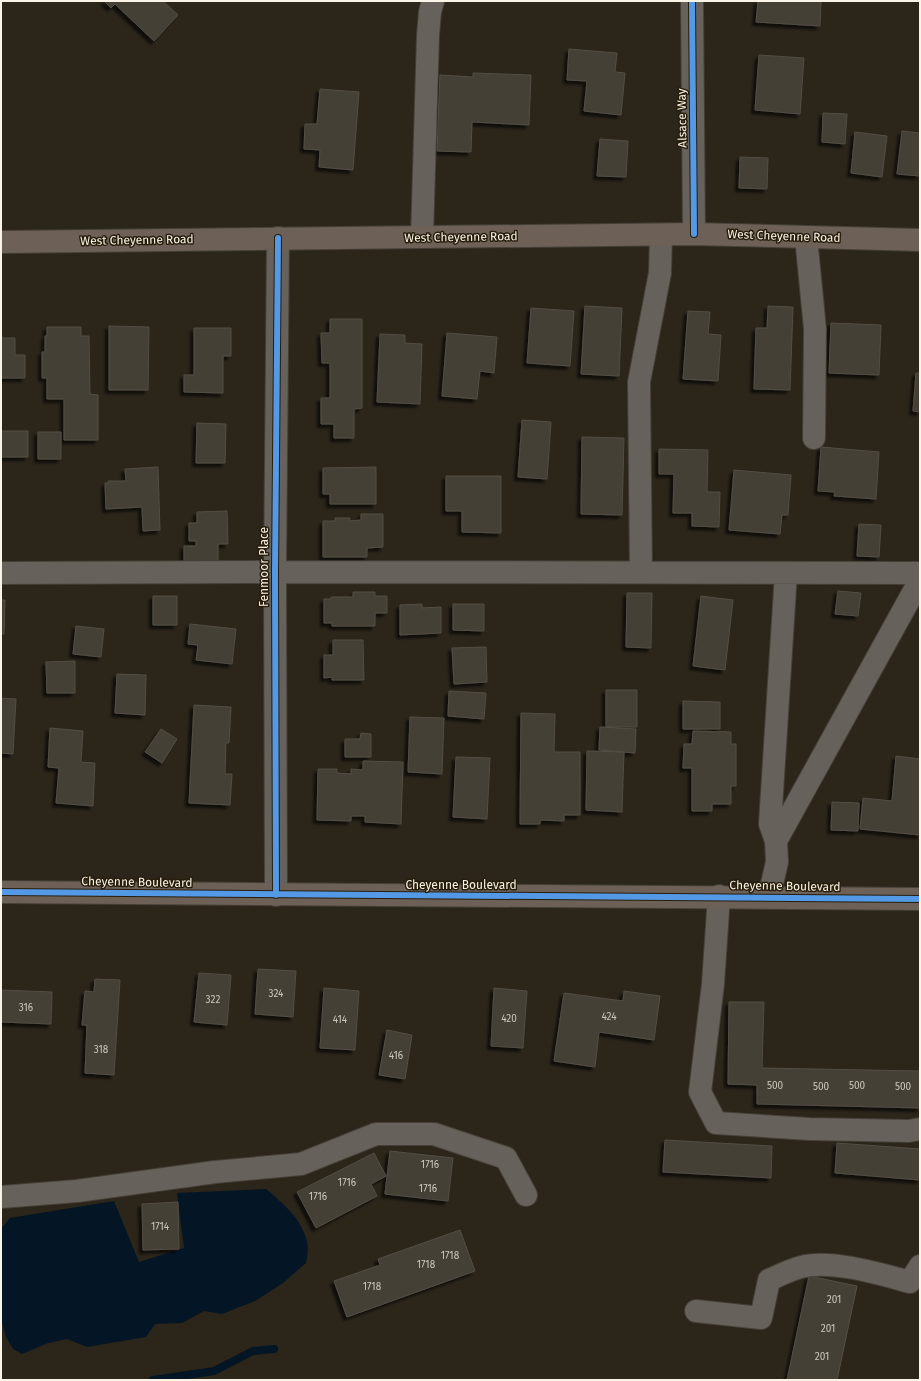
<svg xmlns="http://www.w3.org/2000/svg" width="921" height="1381" font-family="'Fira Sans',sans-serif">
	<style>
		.water { fill: #041626 }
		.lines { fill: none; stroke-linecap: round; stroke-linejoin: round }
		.stream { stroke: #041626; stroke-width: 8 }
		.building { fill: #443f36; stroke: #534e45; filter: url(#shadow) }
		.minor-casing { stroke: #453f37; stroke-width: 24 }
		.major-casing { stroke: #453f37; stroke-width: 24 }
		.minor { stroke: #66625b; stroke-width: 22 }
		.major { stroke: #6c6057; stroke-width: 22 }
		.cycleway-casing { stroke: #271d0b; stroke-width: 8 }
		.cycleway { stroke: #5399e6; stroke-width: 6 }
		.labels { text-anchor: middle; stroke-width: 3; stroke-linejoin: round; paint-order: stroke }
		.number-label { font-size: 10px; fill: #ccc6bb }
		.street-label { font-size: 12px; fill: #faf3e7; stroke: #271d0b }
	</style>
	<defs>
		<filter id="shadow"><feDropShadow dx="-3.5" dy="3.5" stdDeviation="1" flood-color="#0009"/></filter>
	</defs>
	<rect width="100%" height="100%" fill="#2b251a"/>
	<path class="water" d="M266,1189c18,15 39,33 42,58 0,5 -1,11 -2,16l-23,20 -28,18 -33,13 -18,-3 -22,12 -27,1 -9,13 -59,10 -20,-8 -19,4 -26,11 -9,-5 -7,-12 -5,-18v-90l9,-11 104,-17 25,61 45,-14 -7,-55z"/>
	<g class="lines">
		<path class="stream" d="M153,1380l61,-9 39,-20 21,-2"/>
	</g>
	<path class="building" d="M104,1h59l15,14 -24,26 -39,-37 -4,4z
		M758,1h63l-1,25 -64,-4z
		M569,49l48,4 -2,19 10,1 -4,42 -37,-4 3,-30 -20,-1z
		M759,55l45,3 -4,56 -45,-4z
		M473,73l58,2 -2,50 -57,-3 -1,30 -34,-1 3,-76 33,2z
		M320,89l39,3 -6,78 -34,-3 1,-17 -16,-1 1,-25h12z
		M823,113l24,1 -2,30 -23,-2z
		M902,131l18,2v43l-23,-2z
		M855,132l32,4 -5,41 -31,-4z
		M600,139l28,2 -2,36 -29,-1z
		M740,157l28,1 -1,31 -28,-1z
		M585,306l37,2 -3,68 -38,-2z
		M768,306l25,1 -3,83 -36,-1 2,-61h11z
		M531,308l43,3 -4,55 -43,-3z
		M688,311l22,1 -2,22 13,1 -3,46 -35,-2z
		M330,319h32v89l-8,1v29h-20v-14h-13v-26h9v-35h-8l-1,-30h9z
		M831,323l50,2 -2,50 -50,-2z
		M109,326l40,1 -1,63h-39z
		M47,327h34v9h8l1,58 8,1v45h-34v-41h-17v-21h-5v-26h3v-16h2z
		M194,328h37v28h-8v37l-39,-1v-17h10z
		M1,331l1,7h13v17h10v23h-24z
		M447,333l50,4 -3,36 -14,-2 -3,28 -35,-3z
		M380,334l25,1v8l17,1 -2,60 -43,-2z
		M916,373h4v39l-7,-1z
		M522,420l29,2 -4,57 -29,-2z
		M197,423l29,1 -1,39h-29z
		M1,431h27v26h-27z
		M38,432h23v27h-23z
		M582,437l42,1 -2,77 -41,-1z
		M821,447l58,5 -3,47 -42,-3 1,-4 -17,-1z
		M659,449l49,1 -1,42h13l-1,35 -27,-1v-13h-19l1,-39h-15z
		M158,467l2,63 -17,1 -1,-24 -36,2 -1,-26h4l-1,-2h18l-1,-12z
		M376,467v37h-46v-10h-7v-26z
		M734,470l57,5 -3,40h-6l-2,19 -51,-4z
		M446,476h55v57l-39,-1v-21h-16z
		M227,511l1,33h-10v21h-34v-19h12v-5h-7v-18h8v-11z
		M361,514h22v33l-16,1v9h-44v-36h12v-3h15l-1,3 12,-1z
		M859,524l22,1 -2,32 -22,-1z
		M838,591l23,2 -3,23 -23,-2z
		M353,592h22v4h12v17h-12v13h-43v-3h-8v-24h7v-2h22z
		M627,593h25l-1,55 -25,-1z
		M153,596h24v29h-24z
		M701,596l32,4 -8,70 -32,-4z
		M1,600h4l-1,34h-3z
		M422,604v4l19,-1v26l-41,2v-30z
		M453,604h31v27l-31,-1z
		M190,624l46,5 -4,35 -36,-4 2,-15 -10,-1z
		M76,626l28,3 -3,28 -28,-3z
		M333,640h30l1,40h-32v-3l-8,1v-23h9z
		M486,647l1,35 -33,2 -2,-36z
		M75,661v32h-28l-1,-31z
		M117,674l29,1 -1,40 -30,-2z
		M606,690h31v37h-31z
		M449,691l37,2 -2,26 -36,-3z
		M1,698l15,1 -3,55 -12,-1z
		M683,701l37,1v27h-37z
		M194,705l37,2 -2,36h-3l-1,31h7l-2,31 -41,-2z
		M521,713l34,1 -1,38h26v63h-16v6l-24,-1v4h-20z
		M410,717l34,1 -2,56 -34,-2z
		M600,727l36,2 -1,24 -36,-3z
		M50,728l33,3 -2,31 14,1 -2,43 -37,-3 3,-35 -11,-1z
		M161,729l16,10 -15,24 -17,-11z
		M693,731l38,1v12h5v42h-5v18h-19v7h-20v-43h-9l1,-24h8z
		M361,733l10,1v23h-26v-18h15z
		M587,751l37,1 -2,60 -36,-2z
		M896,756l24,3v76l-60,-6 3,-31 29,3z
		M456,757l34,1 -3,61 -34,-2z
		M363,761l40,1 -2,62 -36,-2v-6h-14v5l-34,-1 1,-51h19v4l14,1v-5l12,1z
		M832,802l27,1 -1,28 -27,-1z
		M258,969l38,2 -3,46 -38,-3z
		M199,973l32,2 -4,50 -33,-3z
		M95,979l25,1 -6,95 -29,-2 2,-48h-5l3,-34 9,1z
		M324,988l35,3 -4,59 -35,-2z
		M494,988l33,3 -4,57 -32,-2z
		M1,990l51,2 -1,32 -50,-2z
		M624,991l36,5 -6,44 -55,-8 -4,35 -41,-6 10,-68 59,8z
		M729,1002h35l-2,66 158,3v37l-163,-4v-19l-29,-1z
		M387,1030l25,5 -7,44 -26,-4z
		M665,1140l107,6 -1,32 -108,-6z
		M837,1143l83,6v31l-85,-7z
		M390,1151l63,7 -5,43 -63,-7z
		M374,1153l12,23 -15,8 6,12 -61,32 -19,-36z
		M178,1202l1,47 -36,1 -1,-46z
		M460,1230l15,41 -128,46 -13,-36 46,-16 -2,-6z
		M809,1276l48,10 -20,94h-50z"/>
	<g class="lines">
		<g class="minor-casing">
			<path id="minor" d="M692,1l2,233
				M422,237l6,-202 2,-23 3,-11
				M806,237l9,92 -1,109
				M641,572l-2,-190 21,-109 1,-38
				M1,573l274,-1 645,1
				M776,841l-6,-17 16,-251
				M276,895l-1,-323 3,-334
				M719,896l-6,88 -13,108 16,31 93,6 100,2 11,-2
				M769,897l8,-35 -1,-21 144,-261
				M1,1197l76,-6 138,-19 86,-8 75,-30h58l72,24 20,37
				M696,1311l65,7 8,-38c11,-5 21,-10 32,-13 30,-8 79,7 109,15l10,-16"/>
		</g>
		<g class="major-casing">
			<path id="major" d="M1,242l693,-8 226,6
				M1,892l919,7"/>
		</g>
		<use href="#minor" class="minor"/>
		<use href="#major" class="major"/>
		<g class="cycleway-casing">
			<path id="cycleway" d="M692,1l2,233
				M1,892l919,7
				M276,895l-1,-323 3,-334"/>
		</g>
		<use href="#cycleway" class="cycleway"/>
	</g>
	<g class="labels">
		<g class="number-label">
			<text x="276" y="997">324</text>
			<text x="213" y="1003">322</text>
			<text x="26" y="1011">316</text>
			<text x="609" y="1020">424</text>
			<text x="509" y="1022">420</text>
			<text x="340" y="1023">414</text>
			<text x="101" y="1053">318</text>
			<text x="396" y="1059">416</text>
			<text x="775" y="1089">500</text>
			<text x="857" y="1089">500</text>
			<text x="821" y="1090">500</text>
			<text x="903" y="1090">500</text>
			<text x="430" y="1168">1716</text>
			<text x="347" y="1186">1716</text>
			<text x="428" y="1192">1716</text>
			<text x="318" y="1200">1716</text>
			<text x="160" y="1230">1714</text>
			<text x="450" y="1259">1718</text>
			<text x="426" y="1268">1718</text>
			<text x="372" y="1290">1718</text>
			<text x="834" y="1303">201</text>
			<text x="828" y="1332">201</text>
			<text x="822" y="1360">201</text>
		</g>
		<g class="street-label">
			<text transform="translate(682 118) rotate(-91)" y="4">Alsace Way</text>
			<text transform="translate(784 236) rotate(2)" y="4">West Cheyenne Road</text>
			<text transform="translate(461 237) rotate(-1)" y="4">West Cheyenne Road</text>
			<text transform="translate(137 240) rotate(-1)" y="4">West Cheyenne Road</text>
			<text transform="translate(264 567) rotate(-90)" y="4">Fenmoor Place</text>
			<text transform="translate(137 882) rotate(1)" y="4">Cheyenne Boulevard</text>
			<text x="461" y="889">Cheyenne Boulevard</text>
			<text transform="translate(785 886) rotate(1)" y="4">Cheyenne Boulevard</text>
		</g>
	</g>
	<rect width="921" height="1381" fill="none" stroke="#faf3e7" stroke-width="4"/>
</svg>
